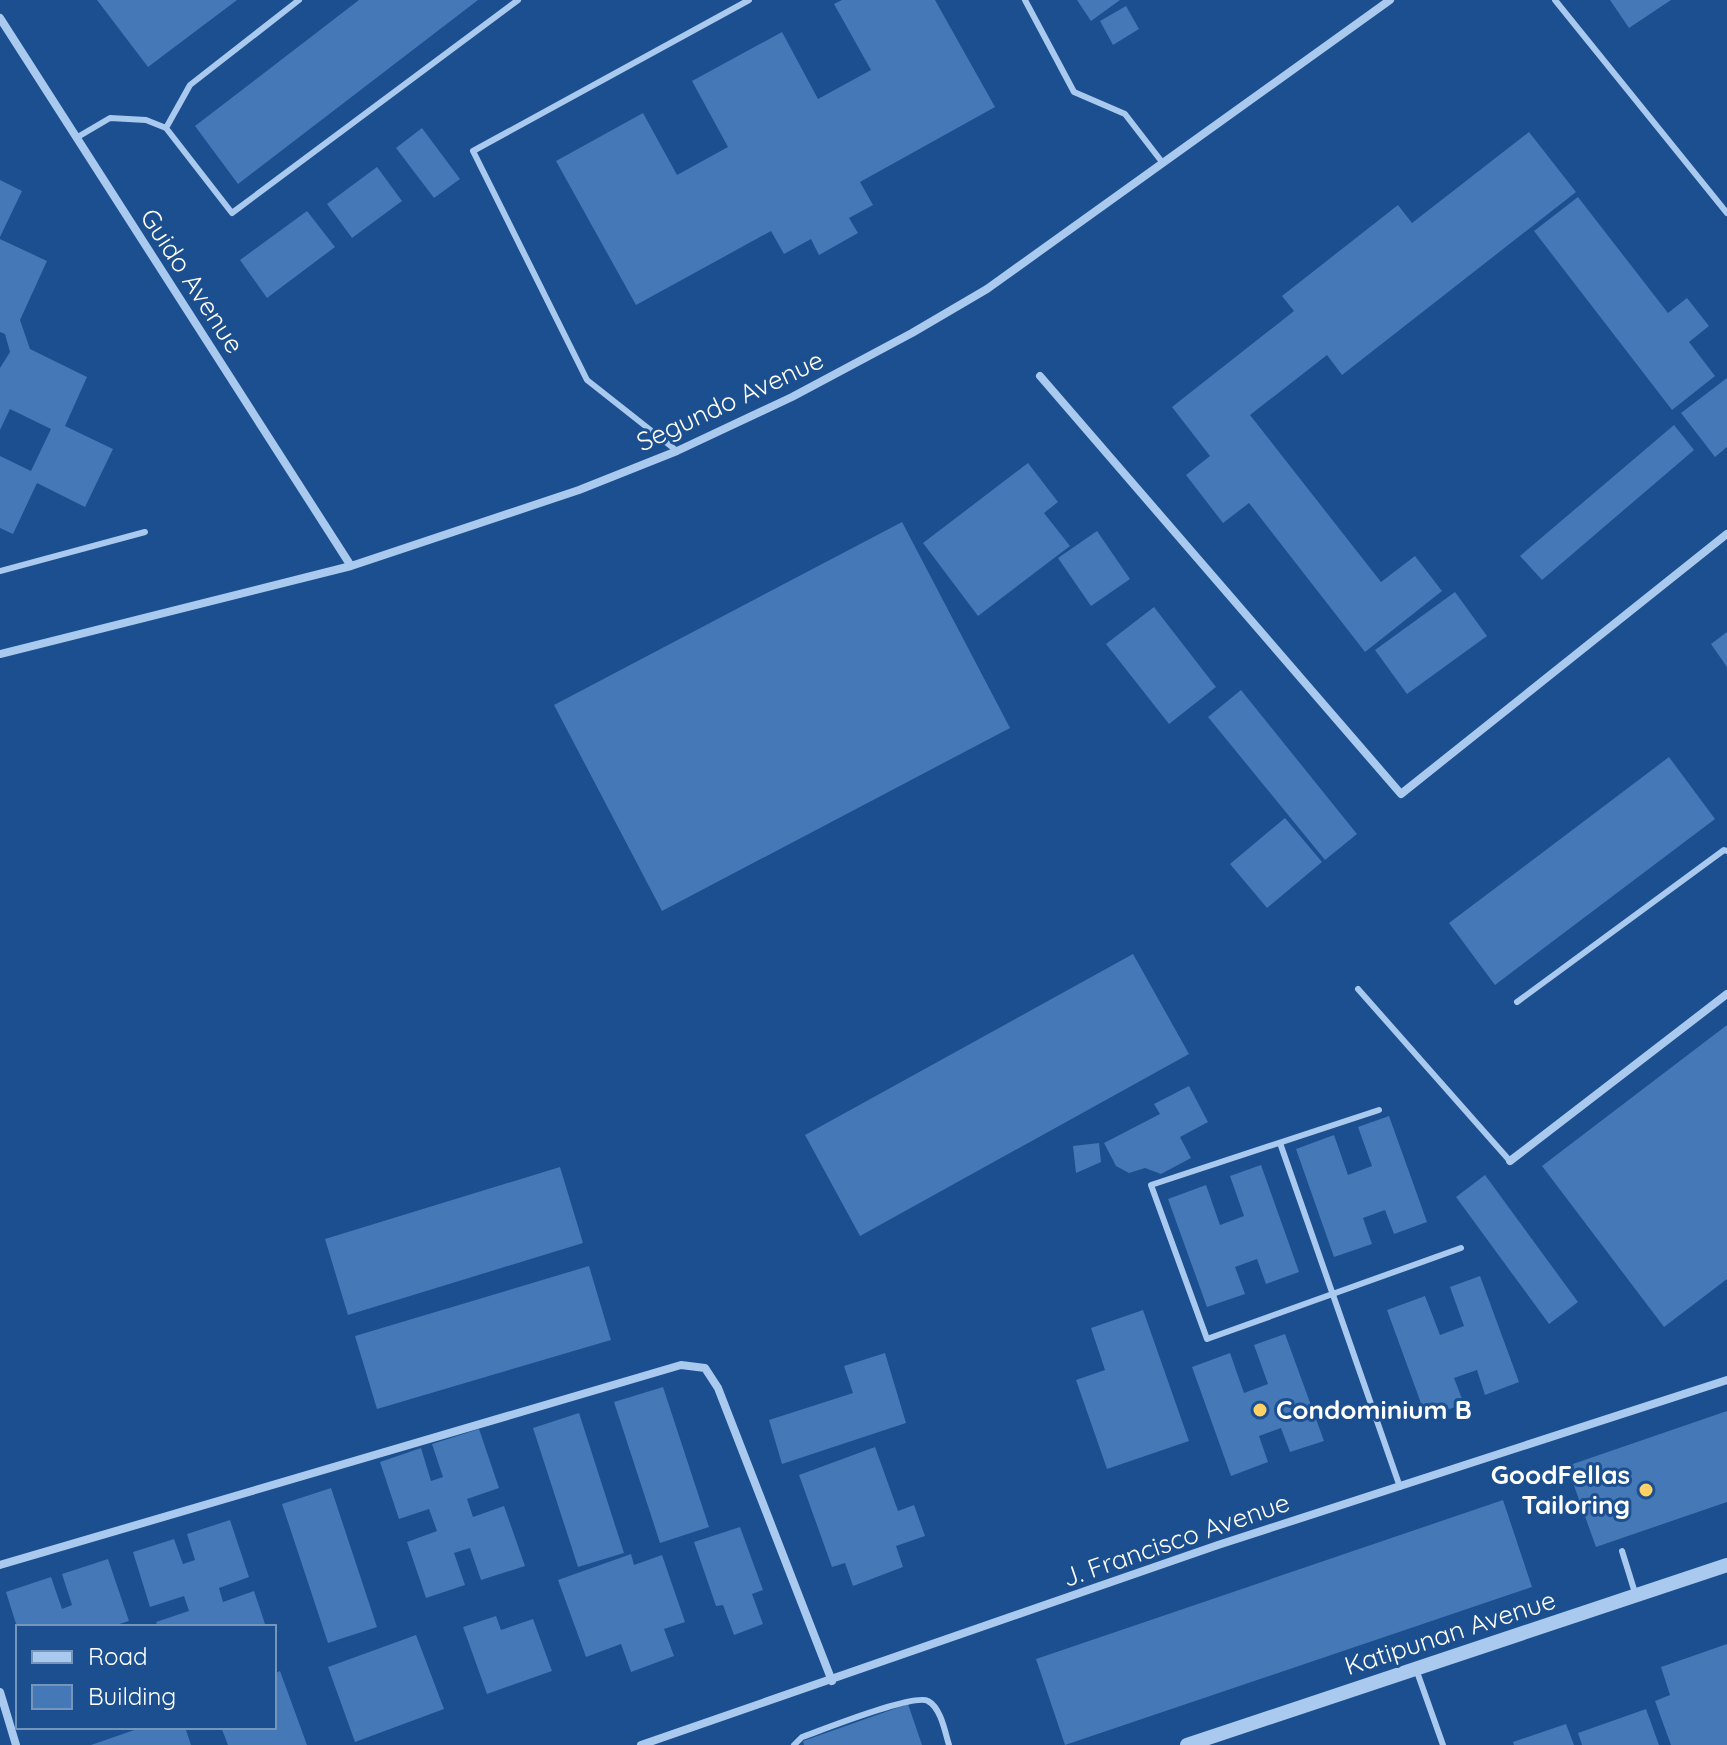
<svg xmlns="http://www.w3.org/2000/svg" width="1727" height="1745" font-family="Quicksand,sans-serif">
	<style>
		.building { fill: #4478b7 }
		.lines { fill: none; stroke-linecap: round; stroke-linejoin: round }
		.service { stroke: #a9c9ee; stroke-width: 6 }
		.minor { stroke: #a9c9ee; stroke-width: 8 }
		.tertiary { stroke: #a9c9ee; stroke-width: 14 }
		.poi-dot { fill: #ffd166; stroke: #1b4f8f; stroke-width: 3 }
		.labels { text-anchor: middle; stroke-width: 6; stroke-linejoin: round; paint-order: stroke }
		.street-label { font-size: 26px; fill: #fff; stroke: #1b4f8f }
		.poi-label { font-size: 26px; font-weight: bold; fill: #fff; stroke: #1b4f8f; text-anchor: start }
	</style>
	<rect width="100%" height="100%" fill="#1b4f8f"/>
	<path class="building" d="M97,0h140l-89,67z
		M359,0h119l-240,184 -43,-58z
		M842,0h93l60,107 -135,75 13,23 -24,13 9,15 -39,22 -8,-16 -27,15 -13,-23 -135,74 -80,-144 87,-48 34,62 51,-28 -36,-66 90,-49 36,67 53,-29 -37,-66z
		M1077,0h43l-29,21z
		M1610,0h61l-42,28z
		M1126,6l13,23 -26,16 -13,-24z
		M422,128l38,51 -26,19 -38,-50z
		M1529,132l47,60 -234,183 -15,-20 -77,60 131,167 34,-26 27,35 -77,61 -116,-149 -26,20 -37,-48 24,-19 -38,-49 122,-96 -12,-15 116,-91 14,18z
		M377,167l25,34 -50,37 -25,-34z
		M0,180l22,11 -22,46z
		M1578,197l90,116 19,-15 22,28 -20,16 26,34 -43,34 -138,-179z
		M307,211l28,36 -68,51 -27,-38z
		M0,239l47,22 -27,59 10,29 57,28 -22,49 48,23 -28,58 -48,-24 -24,51 -13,-6v-72l31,15 20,-42 -41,-20 -10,21v-62l10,-16 -5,-18 -5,-2z
		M1727,378v69l-12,10 -34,-44z
		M1674,425l20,25 -152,130 -22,-24z
		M1028,463l30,39 -14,11 26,33 -92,70 -55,-73z
		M902,522l108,206 -348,183 -108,-206z
		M1097,531l33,48 -39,27 -33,-48z
		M1455,592l32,44 -80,58 -32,-44z
		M1154,607l62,80 -47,37 -63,-80z
		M1727,632v35l-16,-23z
		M1241,690l116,144 -32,26 -117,-143z
		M1669,757l46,62 -220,166 -46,-62z
		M1285,818l37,44 -55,46 -37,-44z
		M1133,954l56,100 -329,182 -55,-101z
		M1727,1025v254l-63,48 -122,-161z
		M1189,1086l19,36 -28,15 11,21 -30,16 -16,-6 -16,5 -13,-7 -12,-23 56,-29 -6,-10z
		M1389,1116l38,106 -33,12 -9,-24 -22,8 9,26 -38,13 -38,-108 38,-14 14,40 24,-9 -14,-39z
		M1099,1143l2,19 -25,11 -3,-27z
		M1261,1165l38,107 -33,12 -9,-25 -22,8 10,27 -38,13 -39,-108 38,-14 14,40 24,-9 -14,-40z
		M560,1167l23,76 -235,72 -23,-76z
		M1485,1175l93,127 -29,22 -93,-127z
		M589,1266l22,74 -234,69 -22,-73z
		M1480,1276l39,106 -34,13 -8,-25 -23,8 10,26 -38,13 -39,-107 38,-14 15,39 24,-9 -14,-39z
		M1143,1310l46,131 -82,28 -31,-89 29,-10 -14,-42z
		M1285,1334l39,107 -34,11 -9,-24 -22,8 9,26 -37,14 -39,-109 38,-14 14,40 24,-9 -14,-39z
		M885,1353l21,70 -124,41 -13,-44 84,-27 -9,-27z
		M663,1387l46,140 -49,16 -46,-141z
		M1727,1411v91l-131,45 -29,-81z
		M579,1413l45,140 -46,14 -45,-139z
		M479,1429l20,59 -32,11 6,18 31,-11 21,60 -44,14 -11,-32 -16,5 11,32 -39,13 -19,-56 30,-11 -8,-22 -30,10 -19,-57 41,-14 10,33 12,-4 -11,-33z
		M875,1447l23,64 16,-6 11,31 -29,10 7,21 -50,19 -8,-23 -13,4 -33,-92z
		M331,1488l46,139 -49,16 -46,-139z
		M1503,1500l29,87 -467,158 -29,-86z
		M230,1520l19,57 -30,11 4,14 31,-11 12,36h-108l-2,-5 33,-11 -5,-15 -34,11 -17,-55 41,-13 9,25 12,-4 -8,-26z
		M740,1527l23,63 -11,4 11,30 -29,11 -11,-30 -7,1 -22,-64z
		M631,1554l3,11 28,-10 23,67 -21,7 10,27 -43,16 -10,-28 -35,13 -28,-77z
		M108,1559l21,62 -19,6h-93l-11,-35 45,-15 11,32 10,-4 -10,-31z
		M496,1616l5,14 32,-11 19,52 -65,23 -24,-67z
		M416,1635l28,74 -89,33 -27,-75z
		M1727,1644v101h-56l-16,-44 15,-6 -9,-28z
		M280,1671l27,74h-79l-7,-18h53v-53z
		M908,1704l14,41h-118l-1,-4z
		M1646,1709l13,36h-77l-4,-12z
		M1566,1724l8,21h-60l-1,-3z
		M143,1727h42l6,18h-100z"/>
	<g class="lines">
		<path class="service" d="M1025,0l49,92 51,22 37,48
			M1555,0l172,213
			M166,128l24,-43 109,-85
			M76,138l34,-20 36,2 20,8 66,85 286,-213
			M677,451l-90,-71 -114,-229 276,-151
			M0,571l145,-39
			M1358,989l152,172
			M1517,1002l207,-152 3,1
			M1379,1110l-228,75 56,154 254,-91
			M1280,1143l120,344
			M1622,1551l14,45
			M1416,1669l27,76
			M794,1745l8,-8c20,-7 112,-44 126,-36 13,7 17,31 21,44"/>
		<path class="minor" d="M0,18l351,548
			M1040,376l361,418 326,-260
			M0,654l351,-88 228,-76 98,-39 115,-54 120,-64 75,-44 403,-289
			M1510,1161l217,-167
			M0,1565l681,-200 24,3 13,20 114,293
			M0,1692l16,53
			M641,1745l577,-200 509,-165"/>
		<path class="tertiary" d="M1187,1745l540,-180"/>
	</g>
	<g class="poi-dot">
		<circle cx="1260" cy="1410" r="8"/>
		<circle cx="1646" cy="1490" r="8"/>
	</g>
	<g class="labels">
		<g class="street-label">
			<text transform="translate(192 281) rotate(57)" y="9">Guido Avenue</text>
			<text transform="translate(730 401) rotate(-25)" y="9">Segundo Avenue</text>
			<text transform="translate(1176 1540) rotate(-19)" y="9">J. Francisco Avenue</text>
			<text transform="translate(1450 1633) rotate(-18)" y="9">Katipunan Avenue</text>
		</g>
		<g class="poi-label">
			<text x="1276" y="1419">Condominium B</text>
			<text x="1630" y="1484" text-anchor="end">GoodFellas<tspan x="1630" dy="30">Tailoring</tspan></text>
		</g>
	</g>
	<rect x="16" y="1625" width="260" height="104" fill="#1b4f8f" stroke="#7695bc" stroke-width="2"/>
	<rect x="32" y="1651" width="40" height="12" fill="#a9c9ee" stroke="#7695bc" stroke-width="2"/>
	<text x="88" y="1665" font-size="24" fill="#ffffff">Road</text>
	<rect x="32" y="1685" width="40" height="24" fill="#4478b7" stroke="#7695bc" stroke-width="2"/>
	<text x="88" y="1705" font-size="24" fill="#ffffff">Building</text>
</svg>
